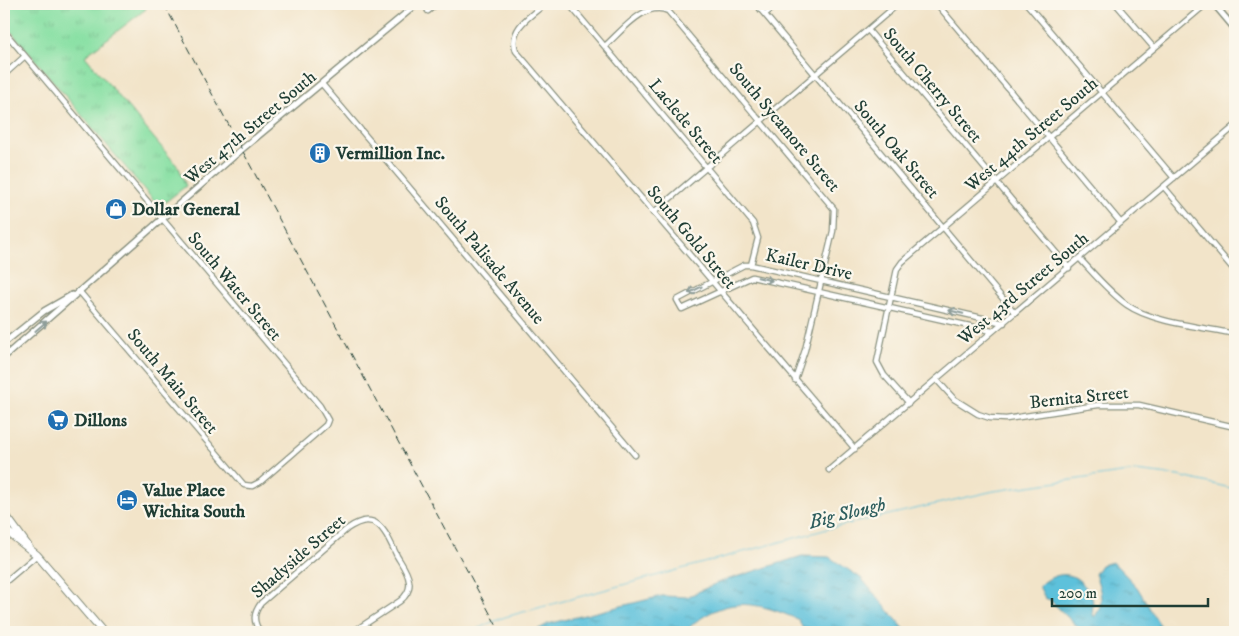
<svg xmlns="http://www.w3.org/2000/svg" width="1239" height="636" font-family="'IM FELL DW Pica',serif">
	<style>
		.grass { fill: url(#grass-tufts); stroke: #548e6c }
		.water { fill: url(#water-ripples); stroke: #3e7f88 }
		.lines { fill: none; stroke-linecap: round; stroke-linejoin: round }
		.stream { stroke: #5dc1db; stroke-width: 1 }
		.minor-casing { stroke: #88907e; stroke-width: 7 }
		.tertiary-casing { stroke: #88907e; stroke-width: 8 }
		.primary-casing { stroke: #88907e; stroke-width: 9 }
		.minor { stroke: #fff; stroke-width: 4.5 }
		.tertiary { stroke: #fff; stroke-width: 5 }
		.primary { stroke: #fff; stroke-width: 7 }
		.rail { stroke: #1f3d34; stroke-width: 1; stroke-dasharray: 8 4; stroke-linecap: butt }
		.oneway { stroke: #8f9e9a }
		.labels { text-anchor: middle; stroke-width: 4.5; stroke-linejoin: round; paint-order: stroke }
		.street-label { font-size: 18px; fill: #1f3d34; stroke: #fbf7ec }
		.poi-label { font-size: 18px; font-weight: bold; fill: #1f3d34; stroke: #fbf7ec; text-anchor: start }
		.water-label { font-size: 19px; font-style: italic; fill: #2e5e5e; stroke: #fbf7ec }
	</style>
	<defs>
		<pattern id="grass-tufts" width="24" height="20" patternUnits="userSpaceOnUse" patternTransform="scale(1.25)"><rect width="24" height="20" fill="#89e0a4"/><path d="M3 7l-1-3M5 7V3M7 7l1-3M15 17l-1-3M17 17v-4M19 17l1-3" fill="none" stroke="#76c18e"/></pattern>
		<pattern id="water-ripples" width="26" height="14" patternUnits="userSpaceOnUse" patternTransform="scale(1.25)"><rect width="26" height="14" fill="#5dc1db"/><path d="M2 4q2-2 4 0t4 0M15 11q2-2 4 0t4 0" fill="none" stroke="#4c9eb2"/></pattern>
	</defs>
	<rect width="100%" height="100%" fill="#fbf7ec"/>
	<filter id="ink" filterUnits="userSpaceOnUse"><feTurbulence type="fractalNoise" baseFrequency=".02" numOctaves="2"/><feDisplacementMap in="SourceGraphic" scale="10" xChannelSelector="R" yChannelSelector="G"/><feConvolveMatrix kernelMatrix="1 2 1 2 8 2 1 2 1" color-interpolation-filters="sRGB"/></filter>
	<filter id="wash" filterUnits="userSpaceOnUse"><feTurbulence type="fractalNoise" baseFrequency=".0096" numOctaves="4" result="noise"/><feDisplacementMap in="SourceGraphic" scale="20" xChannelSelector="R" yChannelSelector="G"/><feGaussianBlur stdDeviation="1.12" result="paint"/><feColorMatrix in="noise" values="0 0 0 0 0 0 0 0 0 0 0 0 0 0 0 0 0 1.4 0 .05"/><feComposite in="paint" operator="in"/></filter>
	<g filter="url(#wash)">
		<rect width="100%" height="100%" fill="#f2e4c9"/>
		<path class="grass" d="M4,4h140l2,5 -61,47 94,112 7,18 -27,21 -155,-184z"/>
		<path class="water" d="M802,556l27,1 32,21 46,54h-103l-5,-12c-47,-21 -76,-24 -115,12h-151l15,-8 114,-28 25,1 30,-14z
			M1113,562l24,25 27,45h-81l-33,-32 -5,-2 -6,-12c21,-18 40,-15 53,12 2,5 -1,13 2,19 12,-13 6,-29 1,-43l6,-9z"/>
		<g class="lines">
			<path class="stream" d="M473,632l12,-7 20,-8 330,-90 159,-36 141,-20 43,5 57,13"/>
		</g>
	</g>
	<g filter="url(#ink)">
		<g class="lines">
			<g class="minor-casing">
				<path id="minor" d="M545,4c-15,12 -37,25 -29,47l339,398
					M569,4l184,219 5,15 -7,27
					M756,4l259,309
					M937,4l184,219
					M1027,4l147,174
					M1116,4l38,44
					M428,11l8,-7
					M765,14l13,-10
					M868,30l201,238
					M4,31l316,375 8,14 -2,5 -66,57 -8,4 -8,-1 -165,-194
					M605,46c16,-14 40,-46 63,-35l166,198 -1,22 -28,119 -10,30
					M4,75l21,-19
					M322,84l313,371
					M1164,187l71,84
					M653,213l245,-209
					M1080,259c15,16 29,33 47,46 26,18 77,22 108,29
					M992,331l-240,-54 -70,32 -5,-9 67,-35h7l253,58
					M936,379l18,20 24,15 12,4 16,1 92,-14h41l96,22
					M909,403l-25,-28 -7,-13 20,-93 5,-7 304,-258
					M829,470l406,-344
					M4,583l33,-28
					M260,632c-7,-11 -7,-18 1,-29l86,-74c30,-21 38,2 50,27 4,7 11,16 12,25 2,9 -3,15 -9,20l-47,31"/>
			</g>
			<g class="tertiary-casing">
				<path id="tertiary" d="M1214,4l21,25
					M4,343l40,-32 28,-16
					M4,357l237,-207 176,-146"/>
			</g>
			<g class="primary-casing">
				<path id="primary" d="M4,513l24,33
					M4,529l33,26 66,77"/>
			</g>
			<use href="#minor" class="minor"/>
			<use href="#tertiary" class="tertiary"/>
			<use href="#primary" class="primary"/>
			<path class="rail" d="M164,4l336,628"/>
		</g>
		<defs><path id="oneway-shaft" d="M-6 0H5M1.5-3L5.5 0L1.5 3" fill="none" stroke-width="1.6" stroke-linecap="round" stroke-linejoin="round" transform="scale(1.25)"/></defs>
		<g class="oneway">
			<use href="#oneway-shaft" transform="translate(765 279) rotate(13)"/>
			<use href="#oneway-shaft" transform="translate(695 290) rotate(153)"/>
			<use href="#oneway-shaft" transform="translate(956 312) rotate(-167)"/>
			<use href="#oneway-shaft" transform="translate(41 326) rotate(-41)"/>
		</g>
	</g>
	<defs>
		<g id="building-disc" transform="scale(1.125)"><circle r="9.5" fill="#1f6fb2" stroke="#fbf7ec"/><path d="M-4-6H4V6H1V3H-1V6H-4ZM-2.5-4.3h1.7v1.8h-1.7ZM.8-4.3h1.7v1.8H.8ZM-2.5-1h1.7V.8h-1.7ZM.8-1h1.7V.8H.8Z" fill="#fff"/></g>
		<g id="shop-disc" transform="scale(1.125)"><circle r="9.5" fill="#1f6fb2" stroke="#fbf7ec"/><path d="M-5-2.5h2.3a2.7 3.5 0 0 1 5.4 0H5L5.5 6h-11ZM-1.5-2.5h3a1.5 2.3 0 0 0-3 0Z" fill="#fff"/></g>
		<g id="supermarket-disc" transform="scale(1.125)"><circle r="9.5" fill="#1f6fb2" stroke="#fbf7ec"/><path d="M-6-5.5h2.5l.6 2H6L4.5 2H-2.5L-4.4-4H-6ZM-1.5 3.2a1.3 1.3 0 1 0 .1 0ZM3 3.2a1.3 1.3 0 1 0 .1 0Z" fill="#fff"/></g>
		<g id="hotel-disc" transform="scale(1.125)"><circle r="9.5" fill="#1f6fb2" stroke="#fbf7ec"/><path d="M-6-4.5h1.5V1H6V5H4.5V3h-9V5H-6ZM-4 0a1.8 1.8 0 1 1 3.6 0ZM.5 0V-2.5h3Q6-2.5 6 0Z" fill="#fff"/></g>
	</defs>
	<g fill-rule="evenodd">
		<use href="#building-disc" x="320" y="153"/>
		<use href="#shop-disc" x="116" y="209"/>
		<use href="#supermarket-disc" x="58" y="420"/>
		<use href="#hotel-disc" x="127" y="500"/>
	</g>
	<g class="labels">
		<g class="street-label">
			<text transform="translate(933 85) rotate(50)" y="6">South Cherry Street</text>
			<text transform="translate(686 121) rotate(50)" y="6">Laclede Street</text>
			<text transform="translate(250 127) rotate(-40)" y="6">West 47th Street South</text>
			<text transform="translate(785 127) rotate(50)" y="6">South Sycamore Street</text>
			<text transform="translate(1031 134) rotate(-40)" y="6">West 44th Street South</text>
			<text transform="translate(897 149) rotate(50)" y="6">South Oak Street</text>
			<text transform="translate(692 237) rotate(50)" y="6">South Gold Street</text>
			<text transform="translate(490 260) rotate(50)" y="6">South Palisade Avenue</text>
			<text transform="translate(809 264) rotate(13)" y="6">Kailer Drive</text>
			<text transform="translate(235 286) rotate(50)" y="6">South Water Street</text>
			<text transform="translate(1023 288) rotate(-40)" y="6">West 43rd Street South</text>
			<text transform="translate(173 381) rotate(50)" y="6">South Main Street</text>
			<text transform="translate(1079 397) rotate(-6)" y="6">Bernita Street</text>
			<text transform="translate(298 556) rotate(-41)" y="6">Shadyside Street</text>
		</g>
		<g class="poi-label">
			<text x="336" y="159">Vermillion Inc.</text>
			<text x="132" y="215">Dollar General</text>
			<text x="74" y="426">Dillons</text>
			<text x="143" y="496">Value Place<tspan x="143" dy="21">Wichita South</tspan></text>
		</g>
		<g class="water-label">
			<text transform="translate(847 512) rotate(-14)" y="7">Big Slough</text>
		</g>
	</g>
	<rect width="1239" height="636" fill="none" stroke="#fbf7ec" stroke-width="20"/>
	<path d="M1052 598v8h156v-8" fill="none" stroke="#1f3d34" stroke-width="2.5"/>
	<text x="1059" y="598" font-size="15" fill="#1f3d34" stroke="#fbf7ec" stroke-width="4" paint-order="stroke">200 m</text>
</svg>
